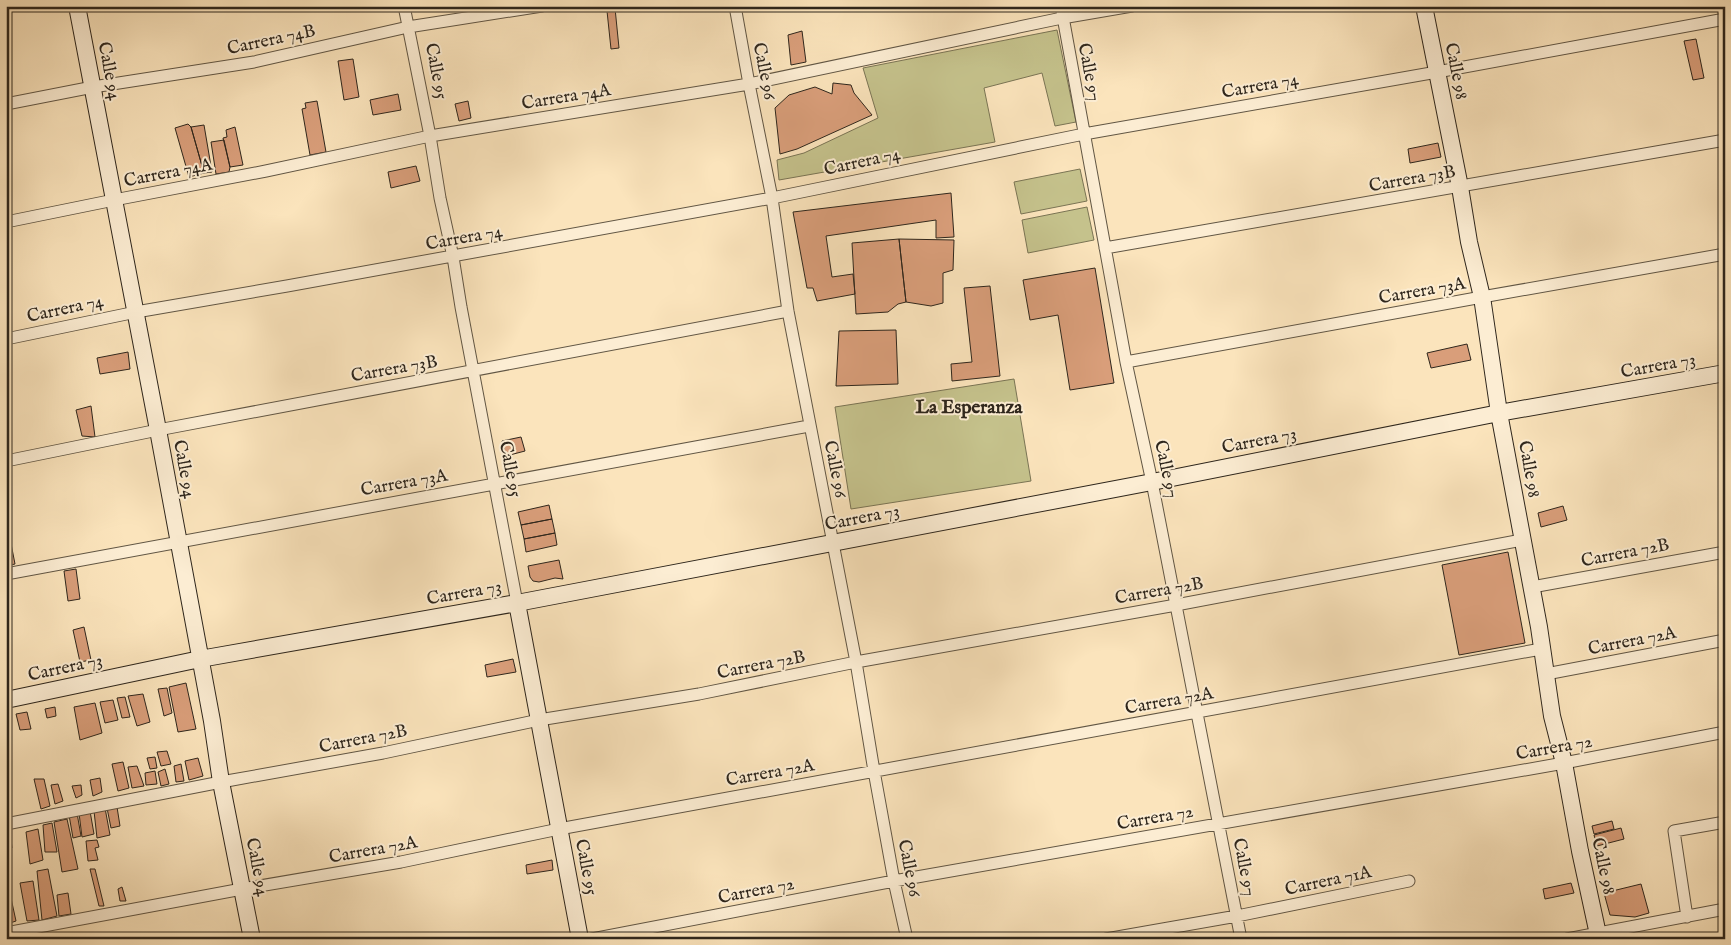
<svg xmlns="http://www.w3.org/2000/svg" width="1731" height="945" font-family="'IM FELL English',serif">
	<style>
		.green { fill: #c5c28c; stroke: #7a7454 }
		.building { fill: #d99e7a; stroke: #2e261c }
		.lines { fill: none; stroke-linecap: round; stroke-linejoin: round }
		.street-casing { stroke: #615644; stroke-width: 13 }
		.secondary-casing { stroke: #2e261c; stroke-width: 18 }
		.street { stroke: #fcedd3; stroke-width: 11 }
		.secondary { stroke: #fcedd3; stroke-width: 16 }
		.labels { text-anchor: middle; stroke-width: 4; stroke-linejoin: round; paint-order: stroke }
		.street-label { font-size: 18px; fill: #2e261c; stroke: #fcedd3 }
		.neighbourhood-label { font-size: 19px; font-weight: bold; fill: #2e261c; stroke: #fcedd3 }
	</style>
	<rect width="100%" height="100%" fill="#fbe4bc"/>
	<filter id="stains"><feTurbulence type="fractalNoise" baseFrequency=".004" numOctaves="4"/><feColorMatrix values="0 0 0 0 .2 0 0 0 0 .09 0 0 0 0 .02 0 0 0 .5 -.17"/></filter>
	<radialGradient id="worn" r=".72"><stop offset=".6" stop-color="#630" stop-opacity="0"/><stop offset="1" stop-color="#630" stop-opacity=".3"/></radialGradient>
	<path class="green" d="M1057,30l19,92 -21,4 -13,-53 -58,15 11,54 -216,38 -2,-20 27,-7 74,-35 -15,-50z
		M1080,169l7,32 -66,13 -7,-32z
		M1087,207l7,33 -66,13 -6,-33z
		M1014,379l17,102 -180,28 -16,-102z"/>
	<path class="building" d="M615,8l4,40 -8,1 -4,-38z
		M802,31l4,31 -15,3 -3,-30z
		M1696,39l8,39 -11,2 -9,-39z
		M353,59l6,38 -15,3 -6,-39z
		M833,83l18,2 3,8 18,22 -75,34 -17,5 -5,-46 14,-13 26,-8 17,7z
		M398,94l3,16 -28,5 -3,-15z
		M317,101l9,51 -16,3 -8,-46 4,-1 -1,-5z
		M468,101l3,17 -12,3 -4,-17z
		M188,124l3,3 13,46 -15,4 -14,-49z
		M204,125l8,47 -8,1 -13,-46z
		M235,127l8,38 -13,2 -7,-29 4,-1 -1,-7z
		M224,140l6,27 -1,5 -13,2 -5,-32z
		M1438,143l3,14 -31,6 -2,-14z
		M416,166l4,15 -29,7 -3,-16z
		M951,193l3,44 -18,1v-18l-110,16 6,41 21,-3 2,20 -38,7 -4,-13h-6l-14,-76z
		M899,239l7,63 -8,2 -10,8 -32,2 -4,-71z
		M899,239l55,1 -1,30 -10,3v30l-12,3 -25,-4z
		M1095,268l19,115 -44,7 -12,-75 -28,5 -7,-40z
		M990,286l10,90 -48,5 -1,-17 21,-2 -8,-74z
		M896,330l2,54 -62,2 3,-55z
		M1467,344l4,16 -40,8 -4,-15z
		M128,352l2,17 -30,5 -3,-16z
		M91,406l4,31 -13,-1 -6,-26z
		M521,437l4,14 -19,5 -4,-15z
		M549,505l3,14 -31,6 -3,-13z
		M1563,506l4,14 -26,7 -3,-14z
		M6,518l9,46 -9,2z
		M552,519l3,14 -31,6 -3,-14z
		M555,533l2,12 -31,7 -2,-13z
		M1508,552l17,91 -66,12 -17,-90z
		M559,560l4,19 -8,-1 -16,4 -6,-1 -3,-4 -2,-11z
		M76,569l4,30 -12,2 -4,-30z
		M84,627l7,33 -11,2 -7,-32z
		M513,659l3,13 -29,5 -2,-12z
		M186,683l10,46 -18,3 -9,-45z
		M167,688l5,25 -8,3 -6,-27z
		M143,694l7,28 -13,4 -9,-30z
		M125,697l5,20 -8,1 -5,-20z
		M113,700l5,20 -13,3 -5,-21z
		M95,703l7,30 -22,7 -6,-33z
		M55,707l1,9 -9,2 -2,-9z
		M27,712l4,17 -11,1 -4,-16z
		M167,751l4,13 -10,2 -4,-14z
		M155,757l2,11 -7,1 -3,-11z
		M198,758l5,18 -14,4 -4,-19z
		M123,762l6,26 -11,3 -6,-27z
		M181,764l3,17 -8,1 -2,-16z
		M137,766l7,20 -12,2 -4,-21z
		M165,769l4,15 -8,2 -3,-14z
		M155,771l2,13 -11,1 -1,-12z
		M100,778l2,14 -9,4 -3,-16z
		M34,779h10l6,27 -9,3z
		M58,784l5,17 -8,3 -4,-19z
		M81,785l1,10 -6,3 -4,-12z
		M117,807l3,19 -9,2 -4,-20z
		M105,808l5,27 -13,3 -3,-27z
		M90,811l4,23 -12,3 -3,-24z
		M77,813l4,23 -8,2 -4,-23z
		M67,819l11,50 -16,3 -8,-50z
		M1612,821l2,8 -20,5 -2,-8z
		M52,823l5,29h-12l-2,-27z
		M1621,828l3,11 -27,7 -3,-11z
		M38,829l5,31 -13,4 -4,-32z
		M6,831h4l2,17h-6z
		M97,840l2,7 -4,1 3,12 -10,1 -2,-20z
		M552,860l1,10 -26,4 -1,-9z
		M48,869l9,47 -15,4 -5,-49z
		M90,869h5l9,37h-5z
		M33,881l6,39 -12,1 -7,-38z
		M1571,883l3,10 -29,6 -2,-10z
		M1641,884l8,29 -14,4 -25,-2 -6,-22z
		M122,887l4,14h-6l-2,-12z
		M6,889h3l7,32 -9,3z
		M68,893l3,21 -12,2 -2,-21z"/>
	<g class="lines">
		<g class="street-casing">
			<path id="street" d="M404,6l26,130 10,62 13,59 8,50 56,296
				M735,6l14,78 23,114 16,113 68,351 18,109 20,110 13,58
				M1061,6l65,356 26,120 89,457
				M6,104l87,-17 161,-25 154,-35 134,-21
				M6,222l108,-22 152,-29 164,-35 319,-52 313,-66 70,-12
				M1105,248l620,-108
				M6,339l130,-27 151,-26 485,-88 312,-64 353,-62 288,-53
				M1126,362l356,-65 243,-43
				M6,461l152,-31 630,-119
				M6,574l803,-148
				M1532,587l193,-35
				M1546,674l179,-34
				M6,824l215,-42 162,-29 156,-33 160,-26 157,-32 320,-57 346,-65
				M1687,917l-13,-86 51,-9
				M6,933l236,-44 159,-27 158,-33 982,-180
				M592,939l302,-58 670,-118 161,-31
				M1106,939l131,-23 172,-35
				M1567,939l158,-30"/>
		</g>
		<g class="secondary-casing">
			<path id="secondary" d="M77,6l81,424 54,291 9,61 31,157
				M1424,6l36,181 9,55 13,55 17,116 40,214 13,89 12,47 16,88 19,88
				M517,603l63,336
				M6,700l194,-41 317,-56 635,-121 347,-69 226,-40"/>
		</g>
		<use href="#street" class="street"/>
		<use href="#secondary" class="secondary"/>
	</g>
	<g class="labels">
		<g class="street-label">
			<text transform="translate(271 39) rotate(-12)" y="6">Carrera 74B</text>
			<text transform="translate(110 71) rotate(79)" y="6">Calle 94</text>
			<text transform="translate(437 71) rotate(79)" y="6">Calle 95</text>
			<text transform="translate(765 71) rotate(79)" y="6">Calle 96</text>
			<text transform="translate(1457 71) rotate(79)" y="6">Calle 98</text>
			<text transform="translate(1090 72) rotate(79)" y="6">Calle 97</text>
			<text transform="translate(1260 85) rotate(-10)" y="6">Carrera 74</text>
			<text transform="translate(566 96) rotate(-9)" y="6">Carrera 74A</text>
			<text transform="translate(862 161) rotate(-12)" y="6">Carrera 74</text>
			<text transform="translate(168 172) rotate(-11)" y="6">Carrera 74A</text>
			<text transform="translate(1412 178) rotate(-10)" y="6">Carrera 73B</text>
			<text transform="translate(464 237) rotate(-10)" y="6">Carrera 74</text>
			<text transform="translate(1422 290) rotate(-10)" y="6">Carrera 73A</text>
			<text transform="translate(65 308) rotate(-12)" y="6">Carrera 74</text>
			<text transform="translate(1658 365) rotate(-10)" y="6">Carrera 73</text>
			<text transform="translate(394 368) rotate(-10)" y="6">Carrera 73B</text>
			<text transform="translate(1259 440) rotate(-11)" y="6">Carrera 73</text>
			<text transform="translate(185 469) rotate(80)" y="6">Calle 94</text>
			<text transform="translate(511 469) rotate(79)" y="6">Calle 95</text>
			<text transform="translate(836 469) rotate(79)" y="6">Calle 96</text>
			<text transform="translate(1167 469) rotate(78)" y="6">Calle 97</text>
			<text transform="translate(1530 469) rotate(80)" y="6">Calle 98</text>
			<text transform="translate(404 482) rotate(-10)" y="6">Carrera 73A</text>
			<text transform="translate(862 517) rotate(-11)" y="6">Carrera 73</text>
			<text transform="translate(1625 552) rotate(-11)" y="6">Carrera 72B</text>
			<text transform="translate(1159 590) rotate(-10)" y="6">Carrera 72B</text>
			<text transform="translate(464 592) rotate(-10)" y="6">Carrera 73</text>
			<text transform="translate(1632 640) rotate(-11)" y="6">Carrera 72A</text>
			<text transform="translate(761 664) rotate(-11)" y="6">Carrera 72B</text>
			<text transform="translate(65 667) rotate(-12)" y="6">Carrera 73</text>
			<text transform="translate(1169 700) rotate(-10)" y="6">Carrera 72A</text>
			<text transform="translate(363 738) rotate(-11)" y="6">Carrera 72B</text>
			<text transform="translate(1554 747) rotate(-10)" y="6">Carrera 72</text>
			<text transform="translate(770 772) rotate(-10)" y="6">Carrera 72A</text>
			<text transform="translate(1155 817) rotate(-10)" y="6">Carrera 72</text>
			<text transform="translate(373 849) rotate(-10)" y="6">Carrera 72A</text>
			<text transform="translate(1604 866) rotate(78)" y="6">Calle 98</text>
			<text transform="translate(258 867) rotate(79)" y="6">Calle 94</text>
			<text transform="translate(587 867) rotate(79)" y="6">Calle 95</text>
			<text transform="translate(1245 867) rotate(79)" y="6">Calle 97</text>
			<text transform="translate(910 868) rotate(79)" y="6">Calle 96</text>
			<text transform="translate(1328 880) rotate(-12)" y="6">Carrera 71A</text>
			<text transform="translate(756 890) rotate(-11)" y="6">Carrera 72</text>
		</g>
		<g class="neighbourhood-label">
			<text x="969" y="413">La Esperanza</text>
		</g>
	</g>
	<rect width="1731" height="945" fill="none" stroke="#fbe4bc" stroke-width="25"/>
	<rect x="8" y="8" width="1716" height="930" fill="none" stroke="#2e261c" stroke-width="2.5"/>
	<rect x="12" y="12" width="1706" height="920" fill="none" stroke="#2e261c"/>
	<rect width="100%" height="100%" filter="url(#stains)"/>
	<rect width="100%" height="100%" fill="url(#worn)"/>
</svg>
